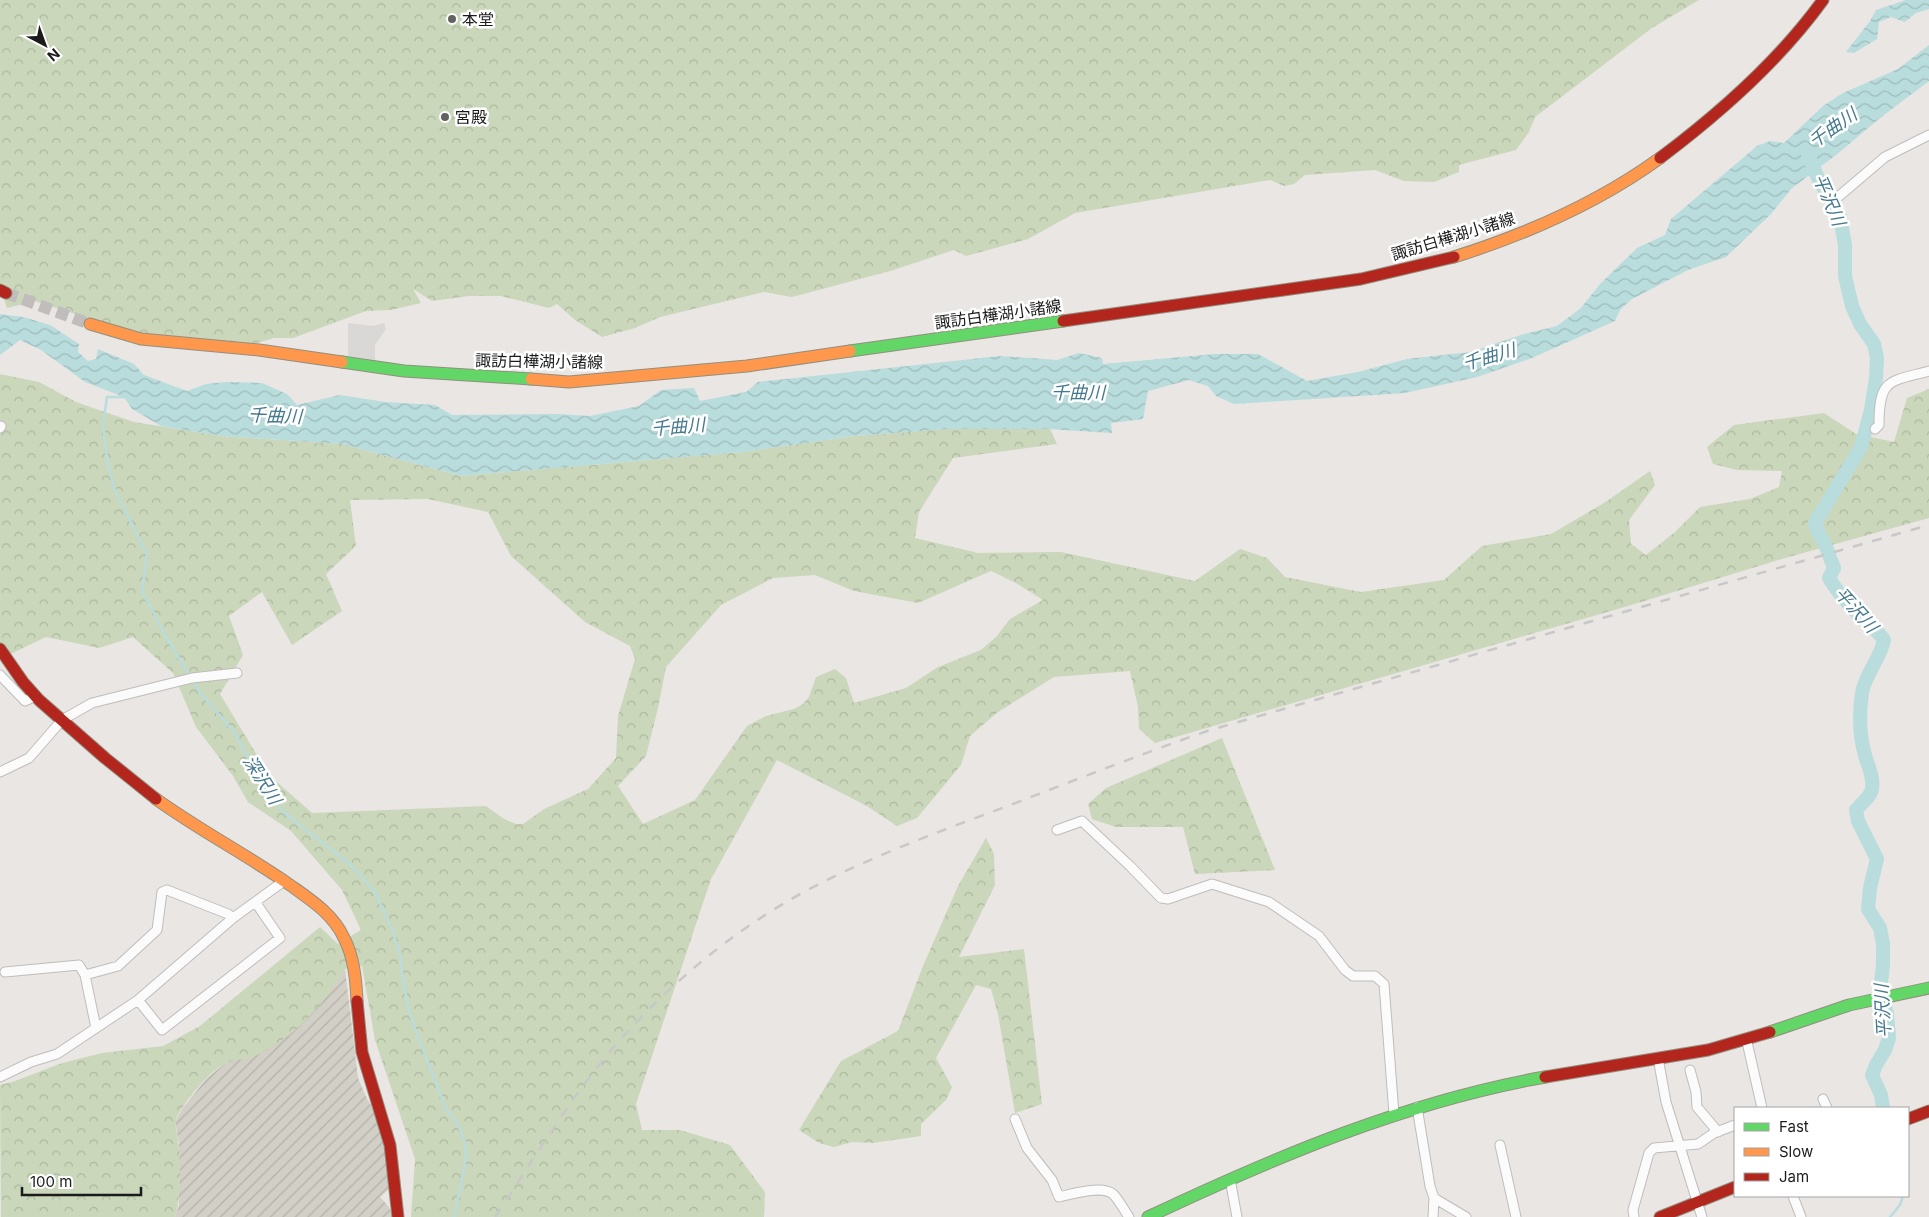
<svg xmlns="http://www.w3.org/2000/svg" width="1929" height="1217" font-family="Inter,'Noto Sans JP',sans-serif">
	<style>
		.construction { fill: url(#construction-furrows) }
		.forest { fill: url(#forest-crowns); fill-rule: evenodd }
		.parking { fill: #d9d8d7 }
		.water { fill: url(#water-waves) }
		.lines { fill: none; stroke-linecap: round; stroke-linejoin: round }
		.stream { stroke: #b9dcdc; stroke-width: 2.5 }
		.river { stroke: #b9dcdc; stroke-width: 14 }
		.primary-tunnel { stroke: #c0bdbc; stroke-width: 12; stroke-dasharray: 12 6; stroke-linecap: butt }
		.street-casing { stroke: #bfbdbc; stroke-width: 11 }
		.fast-casing { stroke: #928f7e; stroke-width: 13 }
		.slow-casing { stroke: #928f7e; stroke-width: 13 }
		.jam-casing { stroke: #928f7e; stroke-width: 13 }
		.street { stroke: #fcfbfb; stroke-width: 9 }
		.fast { stroke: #63d668; stroke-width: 11 }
		.slow { stroke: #ff974d; stroke-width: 11 }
		.jam { stroke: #b3261e; stroke-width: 11 }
		.rail { stroke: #c9c8c8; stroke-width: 2.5; stroke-dasharray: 10 10; stroke-linecap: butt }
		.poi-dot { fill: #636261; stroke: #fff; stroke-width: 2 }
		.labels { text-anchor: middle; stroke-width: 5; stroke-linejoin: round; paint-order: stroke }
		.poi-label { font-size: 16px; fill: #1b1b1b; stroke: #fff; text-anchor: start }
		.street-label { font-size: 16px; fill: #1b1b1b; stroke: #fff }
		.water-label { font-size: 18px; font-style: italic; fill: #45798e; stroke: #fff }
	</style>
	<defs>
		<pattern id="construction-furrows" width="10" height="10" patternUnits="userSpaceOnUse" patternTransform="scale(1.25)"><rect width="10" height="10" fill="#d2cfc6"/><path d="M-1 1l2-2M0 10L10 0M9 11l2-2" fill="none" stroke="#b4b1aa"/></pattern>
		<pattern id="forest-crowns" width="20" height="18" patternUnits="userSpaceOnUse" patternTransform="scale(1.25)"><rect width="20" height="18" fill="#cad7ba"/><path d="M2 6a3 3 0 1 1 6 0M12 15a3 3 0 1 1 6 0" fill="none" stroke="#adb89f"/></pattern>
		<pattern id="water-waves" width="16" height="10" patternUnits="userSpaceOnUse" patternTransform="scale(1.25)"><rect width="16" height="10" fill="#b9dcdc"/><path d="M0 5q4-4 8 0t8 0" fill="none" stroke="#9ebcbc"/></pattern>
	</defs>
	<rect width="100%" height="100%" fill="#e9e6e4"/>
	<path class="construction" d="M345,969l13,109 9,21 10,15 8,22 6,51 -11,10 8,9 6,11h-219l4,-12v-63l-4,-20 7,-13 24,-30 18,-15 9,-4 19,-3 25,-14 19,-15 26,-26z"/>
	<path class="forest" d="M0,0h1699l-47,28 -117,89 -6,15 -13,18 -57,15v7l-25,10 -30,-1 -29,-11 -70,5 -11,9 -10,2 -14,-6 -195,33 -47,26 -62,17 -12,-6 -64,21 -98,26 -28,-5 -104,25 -25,11 -33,9 -27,-17 -18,-16 -8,4 -48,-12h-32l-37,5 -19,-12 8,14 -30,7 -25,1 -73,27h-19l-17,5h-48l-51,-5 -58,-16 -75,-24 -2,6 -16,4 -7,-20z
		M0,374l39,8 37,20 58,20 87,14 121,8 119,32 282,-24 112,-16 93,-7h102l7,15 -104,14 -34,54 -4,26 63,15 83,-1 134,29 45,-32 27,9 18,19 76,15 83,-12 38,-34 69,-12 53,-31 46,-32 5,14 -26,35 2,24 15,11 29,-23 25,-25 50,-8 29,-12 3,-16 -45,-1 -24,-6 -6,-17 27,-22 90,-12 32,21 38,8 13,-44 22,-9v129l-144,40 -157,48 -473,137 -16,-14 -1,-22 -8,-36 -76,6 -56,35 -28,24 -9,29 -44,53 -20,8 -30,-20 -90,-46 -66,119 -75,225 6,26h38l50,15 35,47 -1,25h-353l4,-58 -40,-119 -13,-74 -17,3c-17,28 -41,58 -69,75 -7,5 -16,10 -24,13 -8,3 -17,2 -26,6 -16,7 -43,40 -50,56 -2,6 2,16 2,22 3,20 3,58 -3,76h-174l-1,-132 15,-4 47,-18 40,-10 61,-7 37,-20 120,-99 18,17 23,-14 -19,-40 -51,-59 -43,-29 -15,-26 -37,-49 -23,-54 -40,-36 -34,11 -53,-11 -46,22zM428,499l60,13 23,44 74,66 45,24 5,13 -17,57 -2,42 -28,31 -44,20 -21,15h-7l-12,-5 -18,-13 -174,7 -43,-38 -49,-81 23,-39 -14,-39 33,-24 30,53 50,-34 -16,-37 30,-28 -6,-46zM991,571l25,12 27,17 -33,19 -14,18 -15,13 -43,17 -32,21 -52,15 -8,-25 -11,-9 -19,8 -7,20 -6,7 -9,5 -28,7 -19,10 -52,74 -52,24 -25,-38 28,-30 12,-48 8,-41 55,-62 52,-27 42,-3 39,16 64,12z
		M1222,738l53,132 -80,4 -12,-47h-67l-24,-8 -4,-15 18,-16z
		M986,838l8,16 1,31 -36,72 65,-8 18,155 -27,9 -17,-99 -7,-25 -15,-4 -40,73 16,29 -6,13 -25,24v12l-48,7 -21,-1 -18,5 -15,-4 -20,-13 42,-69 57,-30 25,-65 35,-80z"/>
	<path class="parking" d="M348,323l26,3 10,-3 2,6 -11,16v15l-27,-4z"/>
	<path class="water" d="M1906,0h23v9l-13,4 -11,9 -14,-5 -12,5 -2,17 -23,14 -8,-1 24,-31 6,-11z
		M1929,45v36l-49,37 -44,37 -44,33 -21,26 -45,43 -38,13 -56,29 -12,11 -5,11 -83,37 -55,19 -72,16 -171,11 -18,-8 -8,-10 -19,-6 -41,11 -5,28 -32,4 1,10 -64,-4h-100l-93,7 -112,16 -282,24 -119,-32 -121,-8 -60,-10 -29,-17 -8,-12 -39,-15 -44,-32 -21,-10 -20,15v-41l23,3 27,8 29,19 -1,8 10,9 8,-2 2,-10 36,15 10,11 43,16 19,-7 21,-2 35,1 25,11 10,11 43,-10 45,7 50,3 17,10 106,-1 32,2 49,-10 22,-16 33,-2 6,13 46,-9 12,-10 242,-26 57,4 22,-7 23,5 1,6 112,-10h43l49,27 51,-9 49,-13 63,-7 54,-18 33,-8 24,-18 19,-24 37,-36 28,-13 6,-16 86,-73 13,-5 14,2 39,-37 20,-13 55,-24z"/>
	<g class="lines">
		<path class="stream" d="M126,397h-19l-4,27 4,35 7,29 33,67 -5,36 23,44 35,58 34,39 31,58 17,21 69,54 24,27 18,40 8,26 1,15 6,35 7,21 31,80 13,18 6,16 1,13 -2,14 -10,47
			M1890,1217l10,-12 3,-9"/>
		<path class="river" d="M1808,154l9,22 23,41 5,28v31l7,30 8,18 14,20 3,14 -1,20 -5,32 -10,37 -46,76 2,7 7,12 10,26 -5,10c6,11 16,22 24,31 11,11 23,19 31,31 -4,20 -19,34 -22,53 -3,21 -3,42 3,62 3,12 9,21 7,34 -1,7 -11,15 -16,21l2,11 19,38 -7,29 -2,21 12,19 3,16v21l-3,27 7,21 2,25 -4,12 -9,15 -4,10 9,20 2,13"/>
		<path class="primary-tunnel" d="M6,293l84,31"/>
		<g class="street-casing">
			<path id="street" d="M1838,197l47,-40 44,-22
				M0,428l1,-2
				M1875,429l4,-4c0,-47 10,-43 50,-54
				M0,675l25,26 11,-5
				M0,772l29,-14 33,-38 30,-17 100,-25 45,-5
				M1057,830l25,-9 48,45 31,32 7,1 44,-15 57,18 50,34 26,34 8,6h22l9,8 10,130
				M5,972l74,-7 6,10
				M138,1000l24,30 118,-92 -24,-35
				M96,1028l-11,-53 33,-9 39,-36 5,-38 5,-2 61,24 5,4
				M1747,1042l15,66
				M1658,1058l8,44 36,115
				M1690,1070l6,22 1,15 21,25
				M0,1077l31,-15 26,-8 81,-54 95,-82 51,-37
				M1823,1099l4,9
				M1417,1107l13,79 4,12 -1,19
				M1015,1119l12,29 25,32 7,17c13,-3 43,-12 54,-3 6,6 11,16 16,23
				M1500,1145l16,72
				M1230,1179l7,38
				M1793,1196l8,21
				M1434,1198l32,19
				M1634,1217l-1,-7 16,-57 5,-5 44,-4 16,-11 21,-8"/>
		</g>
		<g class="fast-casing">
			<path id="fast" d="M850,351l213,-30
				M342,362l62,9 127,8
				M1770,1032l79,-27 80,-17
				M1148,1217c127,-60 257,-115 397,-140"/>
		</g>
		<g class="slow-casing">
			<path id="slow" d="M1454,257c73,-23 144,-54 206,-99
				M90,324l51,15 118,11 83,12
				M531,379l38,3 178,-16 103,-15
				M156,799c43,31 91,56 134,86 21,15 43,29 54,53 10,19 12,42 13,63"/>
		</g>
		<g class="jam-casing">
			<path id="jam" d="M1660,158c60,-45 119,-97 163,-158
				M0,290l6,3
				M1063,321l298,-42 93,-22
				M0,649l23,33 16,18 66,58 51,41
				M357,1001l5,51 28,93 8,72
				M1545,1077l163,-27 62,-18
				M1908,1119l21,-8
				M1660,1217l75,-30"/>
		</g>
		<use href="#street" class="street"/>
		<use href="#fast" class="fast"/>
		<use href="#slow" class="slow"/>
		<use href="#jam" class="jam"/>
		<path class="rail" d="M495,1217c43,-64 83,-133 136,-189 55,-59 120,-110 192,-146 58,-29 120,-52 182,-75 68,-26 136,-53 205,-77l719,-205"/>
	</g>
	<g class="poi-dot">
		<circle cx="452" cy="19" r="5"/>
		<circle cx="445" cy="117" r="5"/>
	</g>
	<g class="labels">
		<g class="poi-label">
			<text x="462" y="25">本堂</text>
			<text x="455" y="123">宮殿</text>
		</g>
		<g class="street-label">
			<text transform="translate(1453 236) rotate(-17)" y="6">諏訪白樺湖小諸線</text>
			<text transform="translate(998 314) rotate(-8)" y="6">諏訪白樺湖小諸線</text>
			<text transform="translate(539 361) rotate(1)" y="6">諏訪白樺湖小諸線</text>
		</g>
		<g class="water-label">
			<text transform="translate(1833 128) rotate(-35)" y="6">千曲川</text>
			<text transform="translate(1829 200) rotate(67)" y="6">平沢川</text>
			<text transform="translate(1489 357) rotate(-16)" y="6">千曲川</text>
			<text x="1078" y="399">千曲川</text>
			<text transform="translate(275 416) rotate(2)" y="6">千曲川</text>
			<text transform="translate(678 427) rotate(-5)" y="6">千曲川</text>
			<text transform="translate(1856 610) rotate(48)" y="6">平沢川</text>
			<text transform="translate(262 780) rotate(58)" y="6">深沢川</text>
			<text transform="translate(1883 1011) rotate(-93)" y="6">平沢川</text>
		</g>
	</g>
	<rect x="1734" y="1107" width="175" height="90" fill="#ffffff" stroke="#a4a4a4"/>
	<rect x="1744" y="1123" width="25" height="8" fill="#63d668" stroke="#a4a4a4"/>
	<text x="1779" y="1132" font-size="15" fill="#1b1b1b">Fast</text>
	<rect x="1744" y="1148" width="25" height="8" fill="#ff974d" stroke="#a4a4a4"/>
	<text x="1779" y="1157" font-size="15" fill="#1b1b1b">Slow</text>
	<rect x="1744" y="1173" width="25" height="8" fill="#b3261e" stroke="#a4a4a4"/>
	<text x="1779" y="1182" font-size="15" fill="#1b1b1b">Jam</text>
	<g transform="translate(45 45) rotate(139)" stroke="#ffffff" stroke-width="4" paint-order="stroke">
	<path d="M0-4L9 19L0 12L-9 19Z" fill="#1b1b1b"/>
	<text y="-8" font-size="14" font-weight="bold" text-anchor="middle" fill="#1b1b1b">N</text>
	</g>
	<path d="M22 1187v8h119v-8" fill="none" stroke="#1b1b1b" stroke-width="2.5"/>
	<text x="30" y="1187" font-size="15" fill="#1b1b1b" stroke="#ffffff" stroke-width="4" paint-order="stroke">100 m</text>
</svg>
